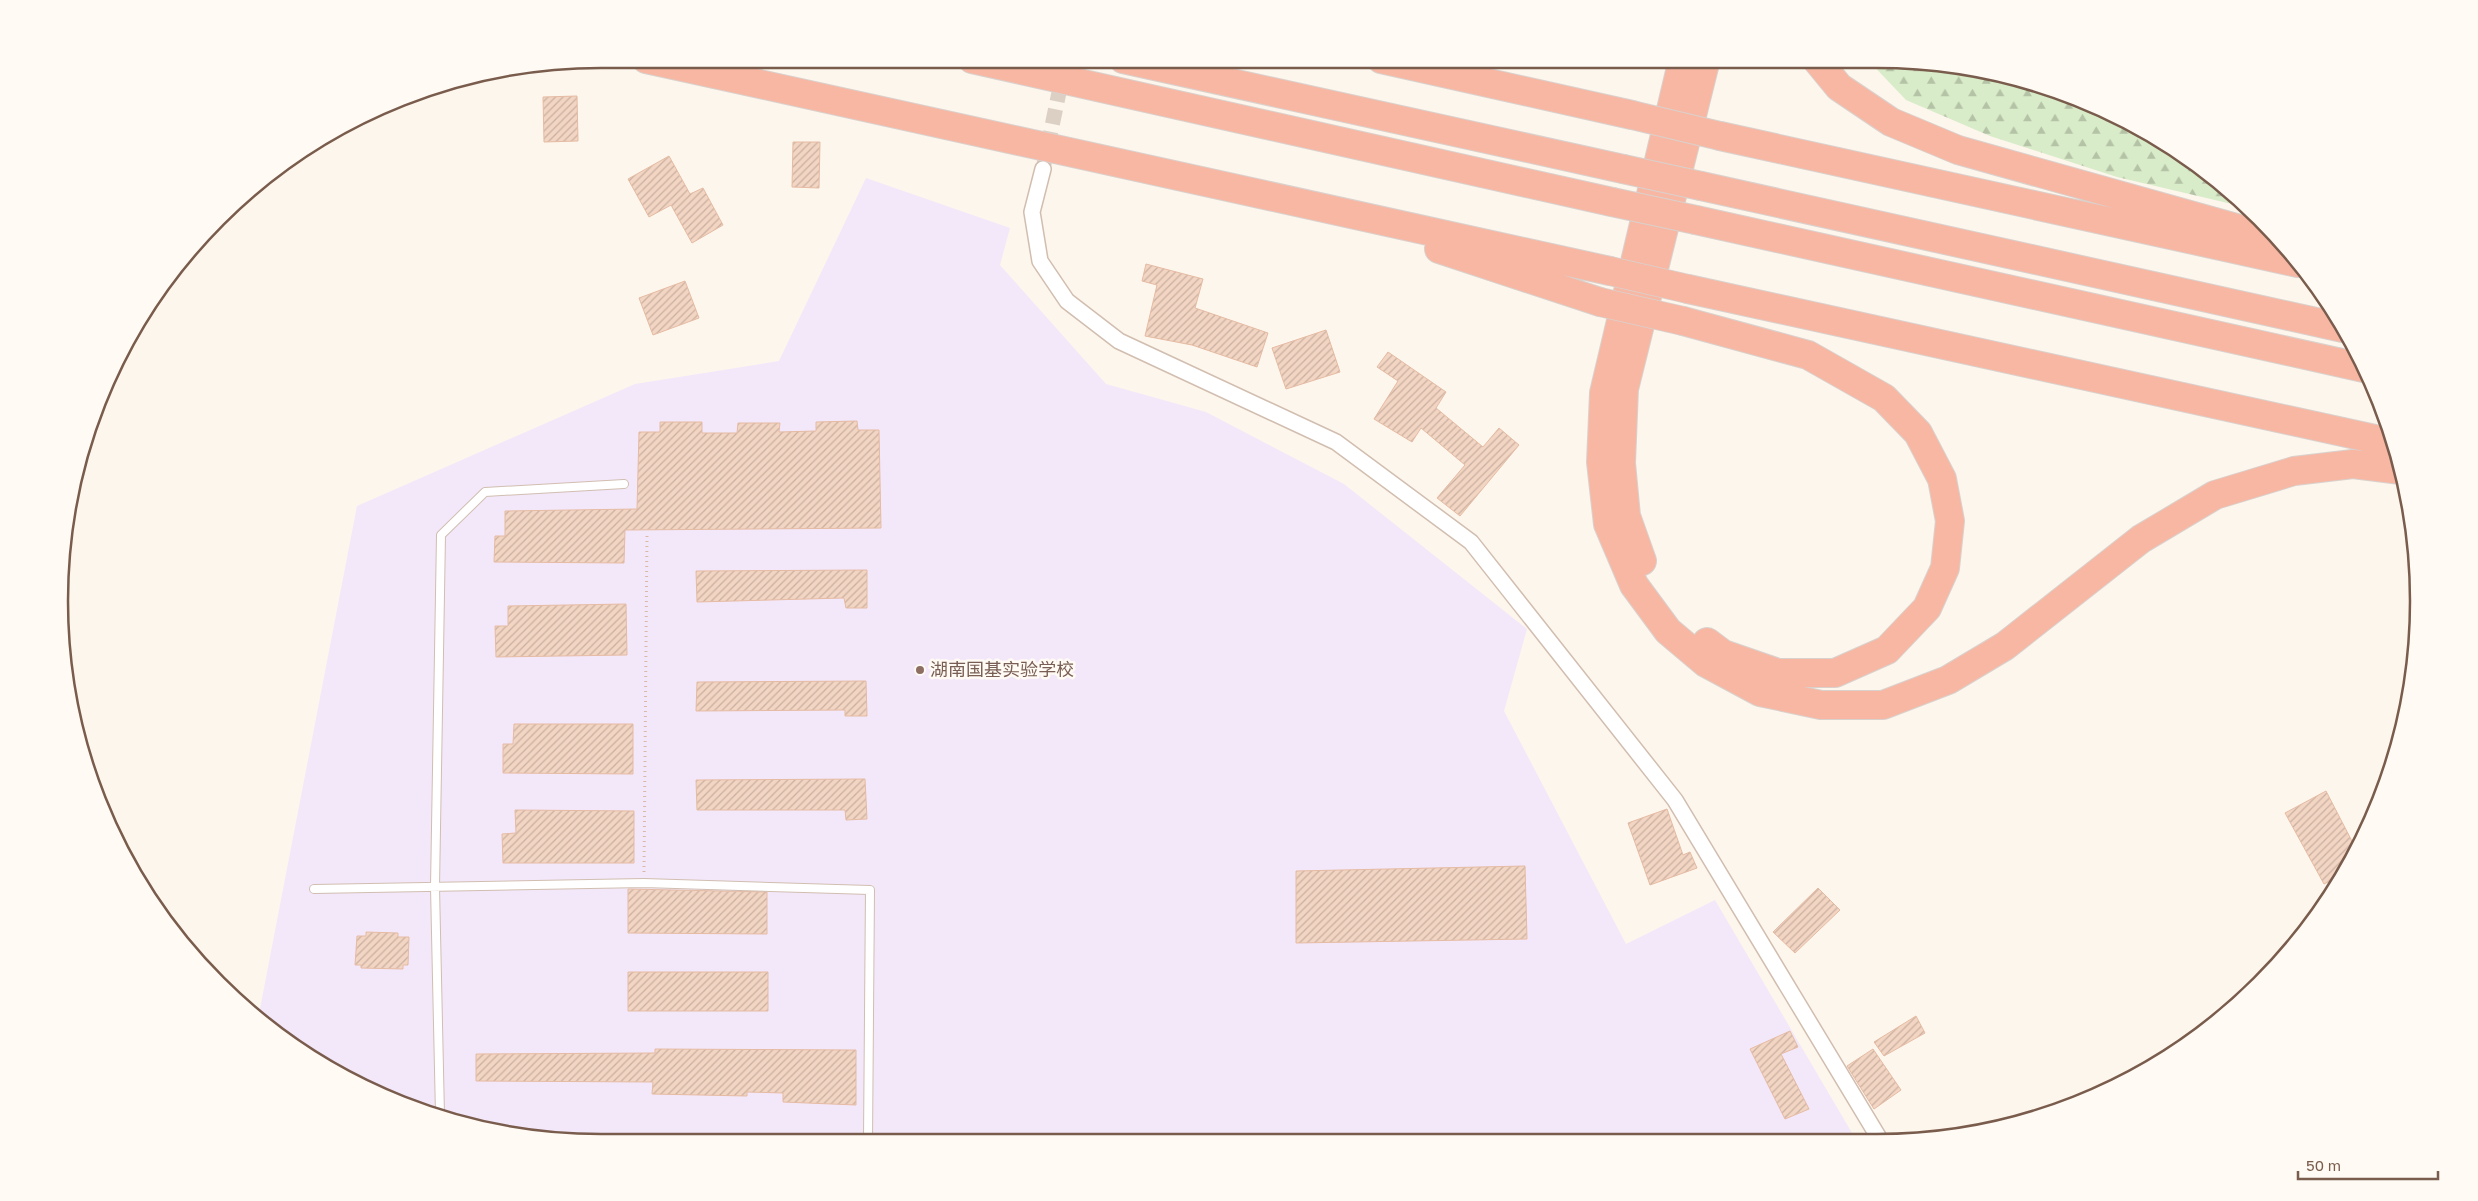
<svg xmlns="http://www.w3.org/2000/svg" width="2478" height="1201" font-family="'Golos Text','Noto Sans SC',sans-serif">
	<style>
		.education { fill: #f3e8fa }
		.forest { fill: url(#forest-firs) }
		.building { fill: url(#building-hatch); stroke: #e6bba3 }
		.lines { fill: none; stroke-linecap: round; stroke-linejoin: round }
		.minor-tunnel { stroke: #dcd0c4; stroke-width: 15; stroke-dasharray: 15 8; stroke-linecap: butt }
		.service-casing { stroke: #d1beb0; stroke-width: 10 }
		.minor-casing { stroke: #d1beb0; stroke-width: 18 }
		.motorway-casing { stroke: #dad1cd; stroke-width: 30 }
		.path { stroke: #d9b8a5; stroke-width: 3; stroke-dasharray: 1 4; stroke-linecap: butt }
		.service { stroke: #fff; stroke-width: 8 }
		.minor { stroke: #fff; stroke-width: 15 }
		.motorway { stroke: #f7b7a3; stroke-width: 28 }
		.motorway-bridge-casing { stroke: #dad1cd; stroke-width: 30; stroke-linecap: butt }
		.motorway-bridge { stroke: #f7b7a3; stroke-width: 28 }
		.education-dot { fill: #8d6e63; stroke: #fffaf3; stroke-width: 2 }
		.labels { text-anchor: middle; stroke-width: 5; stroke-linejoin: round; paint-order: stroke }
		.education-label { font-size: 18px; fill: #785e54; stroke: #fffaf3; text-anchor: start }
		.rim { fill: none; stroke: #7a5c4d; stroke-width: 2.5 }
	</style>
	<defs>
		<pattern id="forest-firs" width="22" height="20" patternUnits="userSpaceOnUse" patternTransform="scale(1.25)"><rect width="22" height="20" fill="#d8ecc9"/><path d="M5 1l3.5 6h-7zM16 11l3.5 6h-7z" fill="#b4c2a5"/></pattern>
		<pattern id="building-hatch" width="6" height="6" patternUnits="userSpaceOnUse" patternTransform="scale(1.25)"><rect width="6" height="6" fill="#f3d5c3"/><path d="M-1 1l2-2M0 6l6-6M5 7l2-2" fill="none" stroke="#cab0a1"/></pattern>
	</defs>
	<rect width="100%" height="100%" fill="#fdf6ec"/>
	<path class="education" d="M866,178l144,50 -10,37 106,119 100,28 138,72 183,145 -23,82 122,233 89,-44 140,238 -1255,4 -105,-10 -102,-31 -93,-50 -42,-32 99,-513 278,-122 144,-23z"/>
	<path class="forest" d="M1867,59l116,10 102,31 94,50 70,58 -132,-31 -127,-41 -84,-36z"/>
	<path class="building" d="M577,96l1,45 -34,1 -1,-45z
		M793,142h27l-1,46 -27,-1z
		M669,156l21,38 13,-6 20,37 -31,18 -21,-38 -22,12 -21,-38z
		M1146,264l57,15 -8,29 73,25 -11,34 -65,-22 -47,-9 12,-51 -15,-4z
		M685,281l14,37 -46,17 -14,-37z
		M1326,330l14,42 -54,17 -14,-41z
		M1388,352l58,40 -10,16 47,39 16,-19 20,17 -59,71 -23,-18 28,-33 -44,-37 -9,14 -38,-23 24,-38 -21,-14z
		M857,421l1,9h21l2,98 -256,2 -1,33 -130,-1 1,-26h10v-25l132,-2 2,-77h21v-10h42v11h35l1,-10h42l-1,9 37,-1v-9z
		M867,570v38h-21l-2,-10 -147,4 -1,-31z
		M626,604l1,51 -131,2 -1,-31h13v-20z
		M866,681l1,35h-22v-6l-149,1 1,-29z
		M514,724h119v50l-130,-1v-29h10z
		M865,779l2,40 -21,1 -1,-10h-148l-1,-30z
		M2326,791l29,56 -17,30 -14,7 -39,-71z
		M1667,809l16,46 7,-3 7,16 -47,17 -22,-62z
		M515,810l119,1v52h-131l-1,-29 14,-1z
		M1525,866l2,73 -231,4v-72z
		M1818,888l22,22 -45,43 -22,-21z
		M628,889l139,3v42l-139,-1z
		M366,932l32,1v4h11l-1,28h-5v4l-42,-1v-3h-6l2,-29h9z
		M628,972h140v39h-140z
		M1916,1016l9,17 -41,23 -10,-14z
		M1790,1031l8,16 -17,7 28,55 -24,10 -35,-70z
		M655,1049l201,1v55l-73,-3v-9l-36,-1v4l-95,-2 1,-12 -177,-1v-27l179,-1z
		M1873,1049l28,41 -27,19 -27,-43z"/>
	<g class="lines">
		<path class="minor-tunnel" d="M1043,169l23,-110"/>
		<g class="service-casing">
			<path id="service" d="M314,889l330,-6 226,7 -2,251
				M440,1115l-5,-228 6,-352 44,-43 139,-8"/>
		</g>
		<g class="minor-casing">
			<path id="minor" d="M1043,169l-11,43 8,49 27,40 52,40 217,101 135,100 204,258 204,338"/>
		</g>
		<g class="motorway-casing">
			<path id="motorway" d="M646,59l964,212
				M972,59l640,143
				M1123,59l500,110
				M1381,59l251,56
				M1683,59l-79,334 -3,69 7,62 26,61 34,46 38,32 54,29 61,13h62l65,-25 57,-34 136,-107 74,-44 79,-24 59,-7 48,6
				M1816,59l23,28 52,35 67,28 321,90
				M1720,136l578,127
				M1701,186l642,142
				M1696,220l668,148
				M1439,249l161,53
				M1688,289l705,154
				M1683,321l125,34 76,43 34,35 24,46 8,42 -5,47 -18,40 -40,42 -52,23h-57l-55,-19 -16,-12
				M1642,561l-16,-45 -5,-53 3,-74 82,-330"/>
		</g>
		<path class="path" d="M644,872l3,-340"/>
		<use href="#service" class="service"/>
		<use href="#minor" class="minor"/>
		<use href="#motorway" class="motorway"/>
		<g class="motorway-bridge-casing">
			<path id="motorway-bridge" d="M1632,115l88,21
				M1623,169l78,17
				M1612,202l84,18
				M1610,271l78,18
				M1600,302l83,19"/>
		</g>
		<use href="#motorway-bridge" class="motorway-bridge"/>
	</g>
	<circle class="education-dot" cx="920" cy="670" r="5"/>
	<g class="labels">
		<g class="education-label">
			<text x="930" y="676">湖南国基实验学校</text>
		</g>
	</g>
	<path d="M0 0H2478V1201H0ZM601 68H1877A533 533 0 0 1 2410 601V601A533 533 0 0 1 1877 1134H601A533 533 0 0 1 68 601V601A533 533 0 0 1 601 68Z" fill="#fffaf3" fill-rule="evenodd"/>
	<path class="rim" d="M601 68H1877A533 533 0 0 1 2410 601V601A533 533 0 0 1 1877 1134H601A533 533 0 0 1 68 601V601A533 533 0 0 1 601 68Z"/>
	<path d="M2298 1171v8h140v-8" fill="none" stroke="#7a5c4d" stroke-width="2.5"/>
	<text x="2306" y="1171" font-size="15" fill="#7a5c4d" stroke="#fffaf3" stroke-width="4" paint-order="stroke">50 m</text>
</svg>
